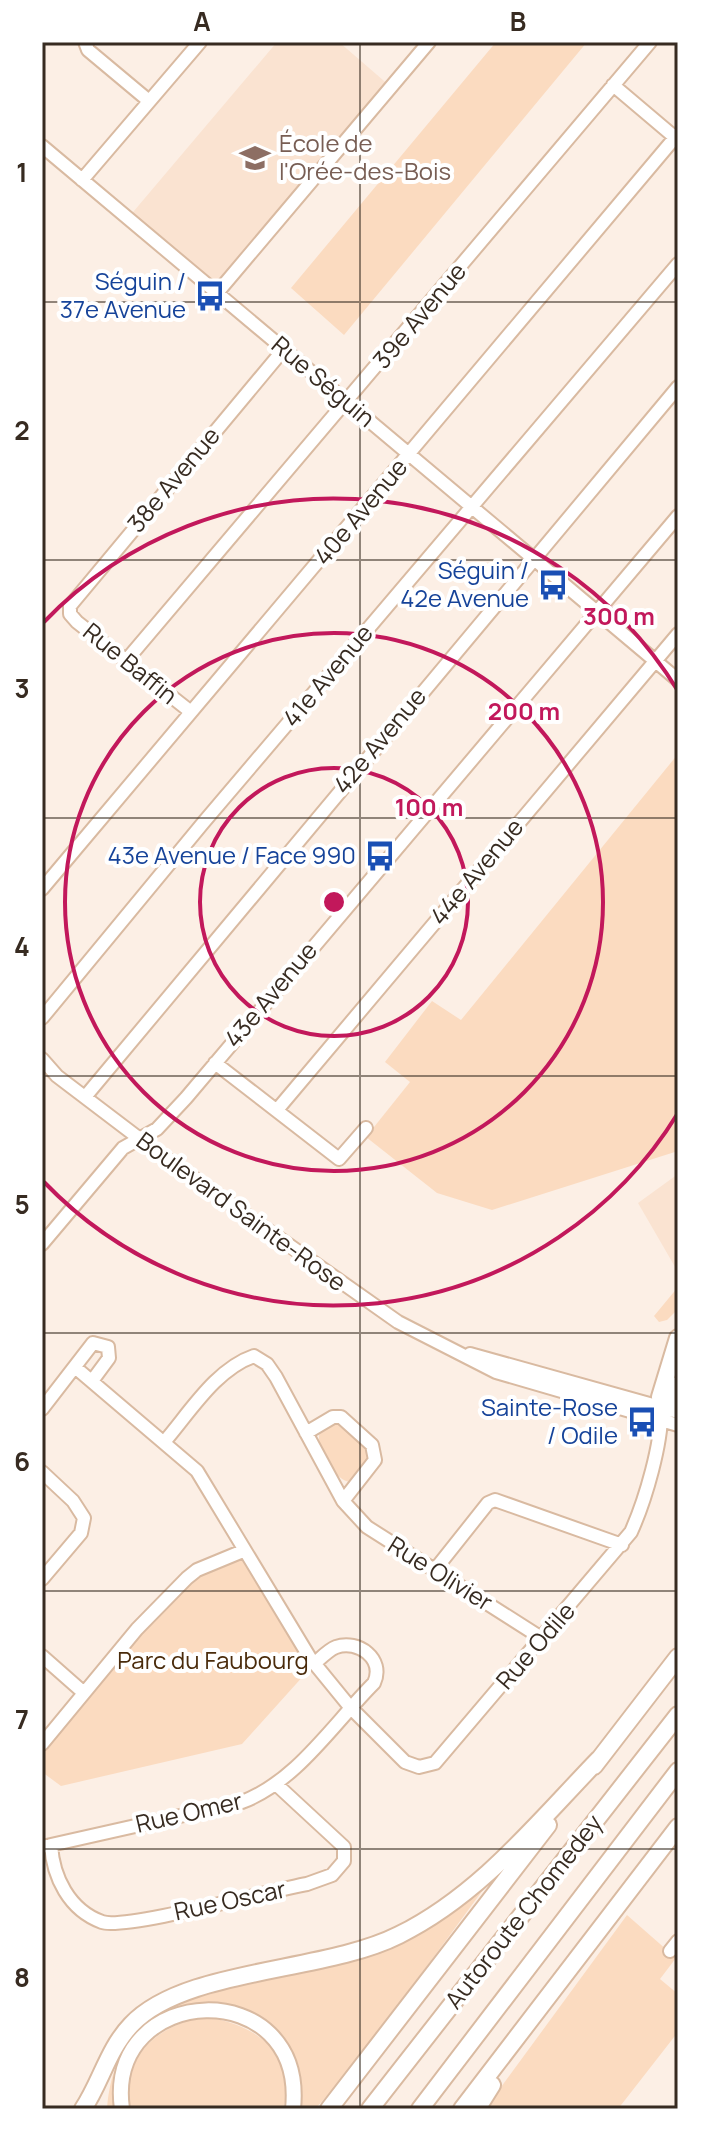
<svg xmlns="http://www.w3.org/2000/svg" width="720" height="2151" font-family="Manrope,sans-serif">
	<style>
		.built { fill: #fae3d1 }
		.green { fill: #fbdbc0 }
		.lines { fill: none; stroke-linecap: round; stroke-linejoin: round }
		.minor-casing { stroke: #d9baa1; stroke-width: 16 }
		.major-casing { stroke: #d9baa1; stroke-width: 18 }
		.highway-casing { stroke: #d9baa1; stroke-width: 20 }
		.minor { stroke: #fff; stroke-width: 12 }
		.major { stroke: #fff; stroke-width: 14 }
		.highway { stroke: #fff; stroke-width: 16 }
		.grid { fill: none; stroke: #372b21; stroke-width: 2; stroke-opacity: 0.55 }
		.ring { fill: none; stroke: #c2185b; stroke-width: 4 }
		.labels { text-anchor: middle; stroke-width: 8; stroke-linejoin: round; paint-order: stroke }
		.education-label { font-size: 24px; fill: #785e54; stroke: #fff; text-anchor: start }
		.transit-label { font-size: 24px; fill: #164399; stroke: #fff; text-anchor: end }
		.street-label { font-size: 24px; fill: #372b21; stroke: #fff }
		.park-label { font-size: 24px; fill: #4a2b0b; stroke: #fff }
		.centre { fill: #c2185b; stroke: #fff; stroke-width: 4 }
		.ring-label { font-size: 24px; text-anchor: middle; font-weight: bold; fill: #c2185b; stroke: #fff; stroke-width: 8; stroke-linejoin: round; paint-order: stroke }
		.neatline { fill: none; stroke: #372b21; stroke-width: 3 }
		.grid-label { font-size: 26px; text-anchor: middle; font-weight: bold; fill: #372b21 }
	</style>
	<rect width="100%" height="100%" fill="#fcefe5"/>
	<path class="built" d="M277,42h62l52,45 -174,206 -89,-75z
		M678,1174v98l-40,-69z"/>
	<path class="green" d="M496,42h91l-243,293 -53,-47z
		M678,754v397l-186,59 -55,-17 -71,-56 44,-55 -25,-20 47,-61 29,19z
		M678,1287v22l-11,11 -8,2 -5,-6z
		M335,1423l7,1 30,30 -22,28c-15,-1 -36,-36 -30,-50z
		M243,1551l71,113 -72,80 -181,42 -19,-14v-28l145,-166z
		M491,1879l-141,192 -35,38h-15c18,-143 -205,-136 -183,0h-10c11,-144 161,-116 259,-153 45,-17 86,-51 125,-77z
		M627,1915l49,43 -16,21 18,15v38l-60,77h-133z
		M202,2017c48,4 99,36 81,92h-152c-11,-52 25,-82 71,-92z"/>
	<g class="lines">
		<g class="minor-casing">
			<path id="minor" d="M85,42l3,8 61,51
				M613,85l65,55
				M42,146l636,534
				M82,180l118,-138
				M217,293l212,-251
				M125,662l525,-620
				M191,712l-114,-90 -7,-8v-8l214,-257
				M42,889l636,-755
				M42,1018l161,-195 475,-559
				M42,1059l15,17 100,76 241,170 98,50 182,53
				M215,1063l124,96 27,-31
				M85,1097l593,-710
				M277,1110l401,-476
				M42,1244l81,-96 34,-19 29,-31 492,-582
				M470,1354l208,58
				M76,1368l121,103 113,187 40,49 55,55 14,5 16,-4 196,-231c14,-31 32,-91 30,-125
				M42,1409l51,-66 15,4 1,11 -17,23
				M306,1433l27,-16h8l31,28 3,15 -32,41
				M165,1441c25,-29 51,-72 89,-85l13,8 9,13 67,124 24,26 176,112
				M42,1472l31,29 11,17 -3,15 -39,46
				M434,1571l54,-68 7,-3 127,45
				M42,1656l42,37
				M42,1744l95,-115 50,-51 10,-8 46,-19
				M51,1845c2,32 18,65 51,77 22,8 171,-32 205,-38l25,-9 12,-14v-14l-67,-62
				M42,1847l200,-45c55,-21 91,-78 132,-119 11,-24 -16,-44 -38,-36 -8,3 -16,12 -22,17
				M670,1951l8,-10"/>
		</g>
		<g class="major-casing">
			<path id="major" d="M122,2109c-18,-127 185,-136 171,0"/>
		</g>
		<g class="highway-casing">
			<path id="highway" d="M661,1407l-1,-10 18,-59
				M669,1409l9,-24
				M594,1766l84,-109
				M83,2109c18,-27 25,-60 48,-84 53,-57 193,-52 268,-90 81,-40 138,-112 200,-176
				M329,2109l219,-284
				M370,2109l308,-394
				M420,2109l258,-338
				M462,2109l216,-282
				M477,2109l15,-24"/>
		</g>
		<use href="#minor" class="minor"/>
		<use href="#major" class="major"/>
		<use href="#highway" class="highway"/>
	</g>
	<path class="grid" d="M360,42v2067M42,302h636M42,560h636M42,818h636M42,1076h636M42,1333h636M42,1591h636M42,1849h636"/>
	<g class="ring">
		<circle cx="334" cy="902" r="134"/>
		<circle cx="334" cy="902" r="269"/>
		<path d="M678 1113A403 403 0 0 1 44 1182M44 622A403 403 0 0 1 678 691"/>
	</g>
	<defs>
		<g id="school-bare" transform="scale(2.4)"><path d="M0-5L7-2L0 1L-7-2ZM-4 1L0 2.5L4 1V4Q0 6-4 4Z" fill="#8d6e63" stroke="#fff" stroke-width="2.5" paint-order="stroke"/></g>
		<g id="bus-bare" transform="scale(2.4)"><path d="M-5-6H5V4H4V6H2V4H-2V6H-4V4H-5ZM-3.5-4V0h7V-4ZM-3.5 1.2v1.5H-2V1.2ZM2 1.2v1.5H3.5V1.2Z" fill="#1a4fb4" stroke="#fff" stroke-width="2.5" paint-order="stroke"/></g>
	</defs>
	<g fill-rule="evenodd">
		<use href="#school-bare" x="255" y="158"/>
		<use href="#bus-bare" x="210" y="296"/>
		<use href="#bus-bare" x="553" y="585"/>
		<use href="#bus-bare" x="380" y="856"/>
		<use href="#bus-bare" x="642" y="1422"/>
	</g>
	<g class="labels">
		<g class="education-label">
			<text x="279" y="152">École de<tspan x="279" dy="28">l'Orée-des-Bois</tspan></text>
		</g>
		<g class="transit-label">
			<text x="186" y="290">Séguin /<tspan x="186" dy="28">37e Avenue</tspan></text>
			<text x="529" y="579">Séguin /<tspan x="529" dy="28">42e Avenue</tspan></text>
			<text x="356" y="864">43e Avenue / Face 990</text>
			<text x="618" y="1416">Sainte-Rose<tspan x="618" dy="28">/ Odile</tspan></text>
		</g>
		<g class="street-label">
			<text transform="translate(420 316) rotate(-50)" y="8">39e Avenue</text>
			<text transform="translate(323 382) rotate(40)" y="8">Rue Séguin</text>
			<text transform="translate(174 480) rotate(-50)" y="8">38e Avenue</text>
			<text transform="translate(361 512) rotate(-50)" y="8">40e Avenue</text>
			<text transform="translate(130 664) rotate(39)" y="8">Rue Baffin</text>
			<text transform="translate(328 676) rotate(-50)" y="8">41e Avenue</text>
			<text transform="translate(380 741) rotate(-50)" y="8">42e Avenue</text>
			<text transform="translate(477 872) rotate(-50)" y="8">44e Avenue</text>
			<text transform="translate(271 995) rotate(-50)" y="8">43e Avenue</text>
			<text transform="translate(241 1212) rotate(36)" y="8">Boulevard Sainte-Rose</text>
			<text transform="translate(440 1574) rotate(32)" y="8">Rue Olivier</text>
			<text transform="translate(536 1646) rotate(-49)" y="8">Rue Odile</text>
			<text transform="translate(189 1813) rotate(-13)" y="8">Rue Omer</text>
			<text transform="translate(230 1901) rotate(-12)" y="8">Rue Oscar</text>
			<text transform="translate(524 1912) rotate(-52)" y="8">Autoroute Chomedey</text>
		</g>
		<g class="park-label">
			<text x="213" y="1669">Parc du Faubourg</text>
		</g>
	</g>
	<circle cx="334" cy="902" r="12" class="centre"/>
	<g class="ring-label">
		<text x="619" y="625">300 m</text>
		<text x="524" y="720">200 m</text>
		<text x="429" y="816">100 m</text>
	</g>
	<rect width="720" height="2151" fill="none" stroke="#ffffff" stroke-width="88"/>
	<rect x="44" y="44" width="632" height="2063" class="neatline"/>
	<g class="grid-label">
		<text x="202" y="31">A</text>
		<text x="518" y="31">B</text>
		<text x="22" y="182">1</text>
		<text x="22" y="440">2</text>
		<text x="22" y="698">3</text>
		<text x="22" y="956">4</text>
		<text x="22" y="1214">5</text>
		<text x="22" y="1471">6</text>
		<text x="22" y="1729">7</text>
		<text x="22" y="1987">8</text>
	</g>
</svg>
